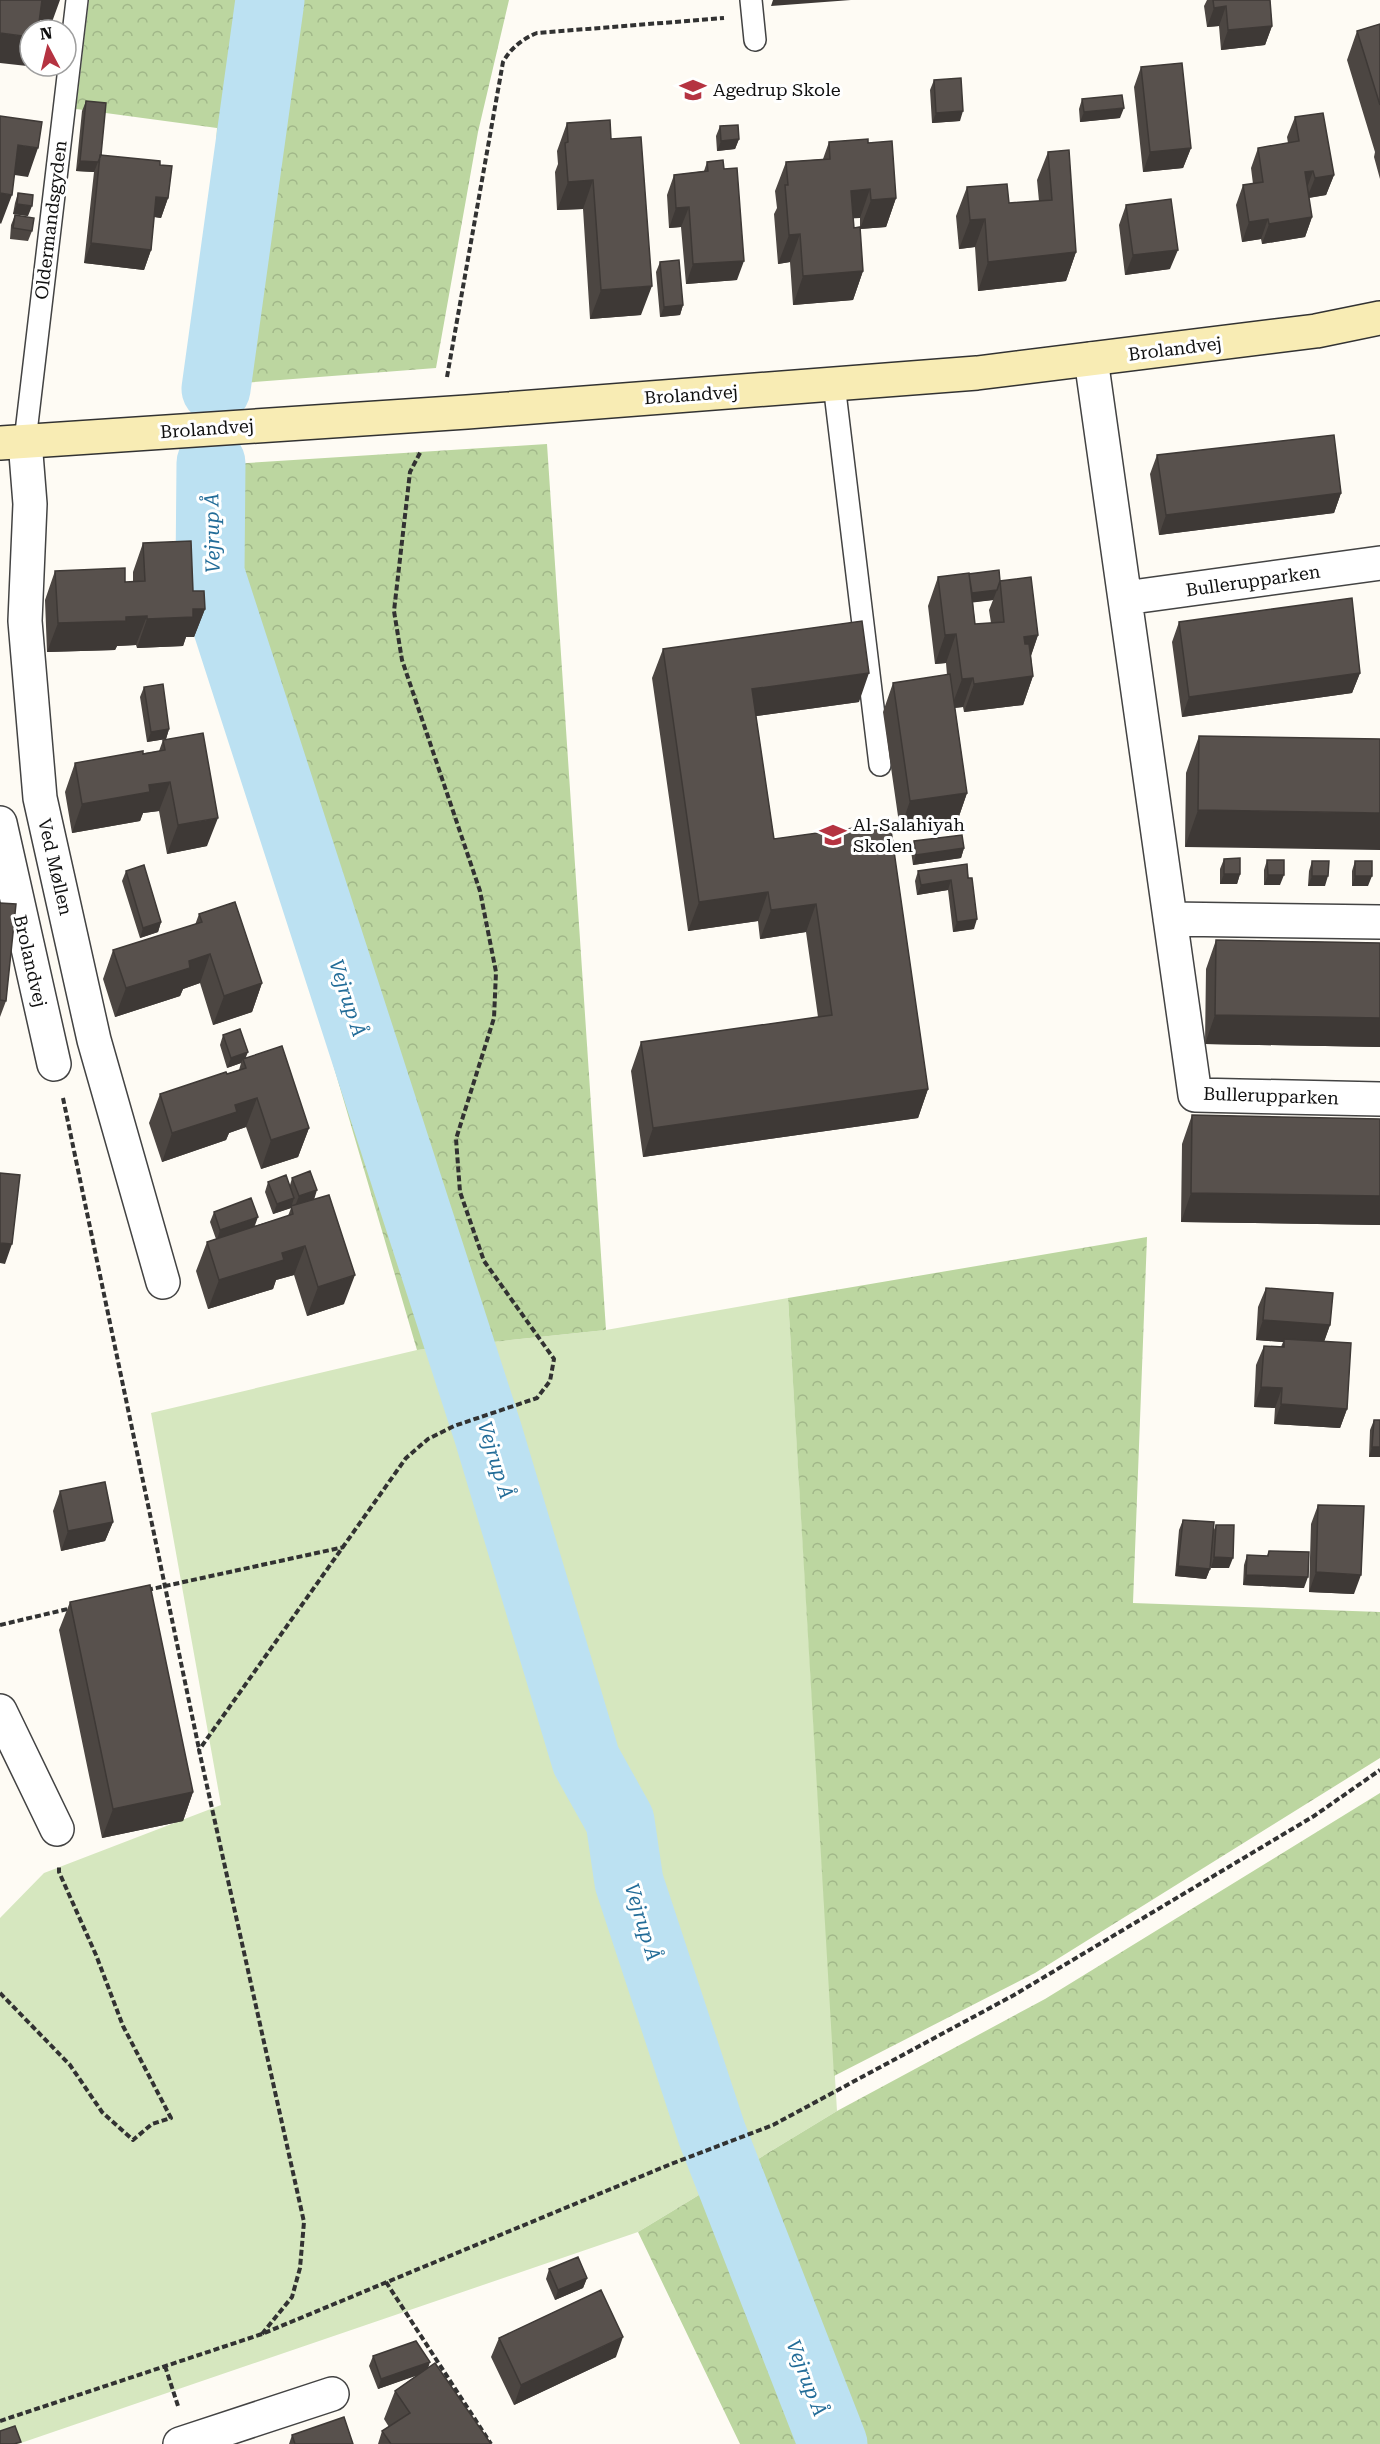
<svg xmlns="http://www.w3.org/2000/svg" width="1380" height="2444" font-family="'Roboto Serif',serif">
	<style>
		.grass { fill: #d6e7bf }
		.forest { fill: url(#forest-crowns) }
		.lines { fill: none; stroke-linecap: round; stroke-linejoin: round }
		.river { stroke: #bce1f2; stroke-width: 69 }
		.lane-casing { stroke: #434343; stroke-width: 24 }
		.street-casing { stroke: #434343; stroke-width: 36 }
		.secondary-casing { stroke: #323232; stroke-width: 36 }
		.path { stroke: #323232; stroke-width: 4; stroke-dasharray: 6 3; stroke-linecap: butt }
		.lane { stroke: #fff; stroke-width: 21 }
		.street { stroke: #fff; stroke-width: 33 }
		.secondary { stroke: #f8ecb4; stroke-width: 33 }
		.wall { fill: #4c4642; fill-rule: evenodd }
		.shaded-wall { fill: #3e3936 }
		.building { fill: #58514d; stroke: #3e3936; stroke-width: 1.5 }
		.labels { text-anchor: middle; stroke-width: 6; stroke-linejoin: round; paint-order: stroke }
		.poi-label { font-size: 18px; fill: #101010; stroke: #fff; text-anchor: start }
		.street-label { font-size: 18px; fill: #101010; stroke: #fff }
		.water-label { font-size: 20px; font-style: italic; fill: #226c98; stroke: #fff }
	</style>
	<defs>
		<pattern id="forest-crowns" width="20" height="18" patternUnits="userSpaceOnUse" patternTransform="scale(1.5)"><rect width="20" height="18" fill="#bcd6a0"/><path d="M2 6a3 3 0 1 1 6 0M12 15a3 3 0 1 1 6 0" fill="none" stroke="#a1b789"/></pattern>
	</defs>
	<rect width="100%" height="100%" fill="#fefbf4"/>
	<path class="grass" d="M788,1298l49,813 -199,121 -620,212h-18v-526l44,-45 177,-68 -70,-392 266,-63 189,-20z"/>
	<path class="forest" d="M89,0h420l-31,132 -42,236 -233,18 14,-258 -141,-19z
		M547,444l59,886 -189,20 -200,-681 -21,-172 3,-31z
		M1147,1237l-14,366 247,9v146l-345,215 -201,103 -46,-778z
		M1380,1793v651h-640l-102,-212 199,-121 208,-112z"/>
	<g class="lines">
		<path class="river" d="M216,389l54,-389
			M211,463l-1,110 278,860 98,327 34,61 9,61 83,252 121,310"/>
		<g class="lane-casing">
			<path id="lane" d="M751,0l4,40
				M834,384l46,381
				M25,441l52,-441"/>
		</g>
		<g class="street-casing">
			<path id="street" d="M1091,359l104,736 185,4
				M25,441l5,63 -5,117 15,177 54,242 69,242
				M1125,598l255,-35
				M0,823l54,241
				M1170,919l210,3
				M0,1711l57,118
				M180,2444l152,-50"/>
		</g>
		<g class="secondary-casing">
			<path id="secondary" d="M0,443l467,-31 510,-39 339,-42 64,-13"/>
		</g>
		<path class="path" d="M447,377l56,-315c8,-14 19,-23 34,-29l187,-15
			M63,1098l136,651
			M147,1590l197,-43
			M0,1625l72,-17
			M0,1993l70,72 32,47 31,28 19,-16 19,-6 -48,-92 -27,-71 -37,-83v-7
			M386,2282l105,162
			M262,2334l30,-37 8,-29 4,-46 -105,-472 207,-292 22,-19 26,-13 83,-28 13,-17 4,-22 -70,-98 -24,-69 -4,-53 38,-121 2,-46 -16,-81 -78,-231 -8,-49 16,-139 11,-21
			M165,2366l13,40
			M0,2421l262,-87 409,-170 102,-39 241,-130 300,-179 66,-46"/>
		<use href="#lane" class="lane"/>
		<use href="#street" class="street"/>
		<use href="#secondary" class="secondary"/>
	</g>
	<path class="wall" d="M1207,0h63l2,26 -7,19 -44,5 -2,-24 -12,1 -3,-21z
		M1380,24v155l-6,-22 1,-5 -28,-92 10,-29z
		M1141,67l50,81 -8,20 -40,4 -9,-85z
		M934,80l26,41 -28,2 -2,-33z
		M1082,99l38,19 -40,4 -1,-13z
		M86,101l15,54 59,10 8,33 -7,20 -7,-1 -3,33 -7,20 -60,-7 10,-91 -18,-1 6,-60z
		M1295,117l39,58 -8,20 -17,3 3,19 -7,20 -43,7 -1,-5 -19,3 -6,-37 7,-20 10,-1 -2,-16 7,-20 30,-5 -1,-6z
		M567,123l44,16 30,176 -51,4 -7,-110 -26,1 -2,-38 3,-8 -1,-13z
		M720,126l19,13 -4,10 -18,2 -1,-15z
		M829,142l39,1 28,55 -10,29 -26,2v-11h-7l1,10 9,43 -10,29 -60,5 -3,-43 -12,2 -4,-50 3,-6 -2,-17 11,-29 37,-3z
		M1048,152l28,100 -10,29 -88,10 -3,-44 -16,2 -3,-33 11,-29 42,16 30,-2 -2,-21z
		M707,162l30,118 -51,4 -5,-57 -12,1 -2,-33 7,-20 30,-4z
		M18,193l10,23 -15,-2 2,-11z
		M1126,205l44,64 -45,6 -6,-50z
		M15,215l17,16 -4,10 -18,-2 1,-14z
		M660,262l23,43 -3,10 -20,2 -4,-45z
		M1157,455l184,38 -7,20 -175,22 -9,-61z
		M143,543l50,48 12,18 -11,28h-8l-3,9 -46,2 -1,-3 -19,1 -2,4 -68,2 -2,-52 10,-29 70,11h8v-10z
		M938,577l62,4 38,54 -7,21 2,20 -10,29 -59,7 -1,-5 -8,1 12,85 -10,29 -57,8 -17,-118 10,-29 54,-8 -1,-12 -11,1 -7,-58zM993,600l-4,10 2,13 -16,1 -2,-22z
		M1179,622l181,51 -8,20 -170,24 -10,-75z
		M663,649l196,53 -103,14 18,123 116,-16 38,266 -10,29 -275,39 -12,-86 10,-29 177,-25 -12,-85 -46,7 -2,-18 -70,10 -36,-253z
		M144,687l25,42 -3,10 -19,3 -7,-45z
		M1199,736l181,3 -195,108 1,-74z
		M163,740l44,106 -40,8 -8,-43 -16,2 -3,8 -68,12 -7,-41 10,-29 84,-12z
		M914,841l50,7 -3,10 -48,7 -2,-14z
		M1224,859l16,15 -3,10h-17v-15z
		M1267,860l13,25h-16v-15z
		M1312,861l13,25h-17l1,-15z
		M1355,861l13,25h-16v-15z
		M967,864l7,65 -21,3 -5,-42 -31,5 -2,-14 3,-10z
		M126,871l35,51 -3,10 -18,6 -18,-57z
		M0,903l6,98 -6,16z
		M199,914l63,69 -10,29 -39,13 -13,-42 -17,6 -3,7 -65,21 -12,-38 10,-29 82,-25z
		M1216,940l164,3v104l-175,-3 1,-75z
		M223,1035l23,23 63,70 -11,29 -37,12 -15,-42 -17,6 -3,7 -64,22 -13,-39 11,-29 79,-24 2,-7 -14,5 -7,-23z
		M1192,1115l188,4v106l-199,-3 1,-78z
		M292,1178l22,21 30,105 -37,12 -13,-41 -18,5 -3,9 -65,20 -12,-38 11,-29 9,-3 -6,-17 4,-10 40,14 34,-10 3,-8 -18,6 -8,-22 3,-10 22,3z
		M1266,1288l64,37 -6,16 23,68 -7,19 -66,-4 1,-16 -21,-1 2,-42 8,-19 17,1 2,-5 -27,-2 2,-33z
		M1374,1420h6v37h-11l1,-27z
		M60,1491l53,31 -8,19 -44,10 -8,-40z
		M1318,1505l36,89 -45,-2 2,-68z
		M1183,1520l30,12 3,-7 13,43h-18v-15l-1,16 -4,10 -31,-3 4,-46z
		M1269,1551l35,37 -61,-3 1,-20 3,-10 20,1z
		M70,1602l123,190 -10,29 -81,17 -43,-208z
		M549,2269l38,9 -4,10 -28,12 -9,-21z
		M499,2338l117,19 -102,48 -23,-48z
		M373,2356l55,12 63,76h-113l4,-13 7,-4 -5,-8 11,-28 22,-16 -39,14 -9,-23z
		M292,2435l61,9h-64z"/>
	<path class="shaded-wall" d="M40,0h20l-8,22 -19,-3z
		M773,0h78l-80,6z
		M1226,6l-7,20 -12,1 7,-19z
		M1272,26l-7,19 -44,5 7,-20z
		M0,33l30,4v20l-3,9 -27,-3z
		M1124,108l-4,10 -40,4 4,-10z
		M963,111l-3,10 -28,2 4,-10z
		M739,139l-4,10 -18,2 4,-10z
		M18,145l20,3 -10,29 -20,-3z
		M1191,148l-8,20 -40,4 7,-20z
		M80,161l18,1 -4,10 -18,-1z
		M1313,171l-7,20 -1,-19z
		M1334,175l-8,20 -19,3 8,-20z
		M593,180l-10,29 -26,1 11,-28z
		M870,189l-10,29 -19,1 10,-28z
		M0,193l12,2 -11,29 -1,-1z
		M156,197l12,1 -7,20 -12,-2z
		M896,198l-10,29 -26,2 11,-29z
		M17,204l15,2 -4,10 -15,-2z
		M689,207l-8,20 -12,1 7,-20z
		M1312,217l-7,20 -43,7 7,-20z
		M985,219l-10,28 -16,2 11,-29z
		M1268,219l-7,20 -19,3 7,-20z
		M800,234l-10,28 -12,2 11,-29z
		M91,243l60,7 -7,20 -60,-7z
		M1178,250l-8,19 -45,6 8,-20z
		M1076,252l-10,29 -88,10 10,-29z
		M744,261l-7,19 -51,4 7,-20z
		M863,271l-10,29 -60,5 10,-29z
		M652,286l-11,29 -51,4 11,-29z
		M683,305l-3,10 -20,2 4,-10z
		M1341,493l-7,20 -175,22 7,-20z
		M997,590l-4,10 -32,4 4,-11z
		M193,609h12l-11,28h-8l-3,9 -46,2 10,-29z
		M147,616l-11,29 -19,1 -2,4 -68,2 11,-29 68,-6z
		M956,634l-10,29 -11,1 10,-29z
		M1038,635l-10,29 -4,-27z
		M869,673l-10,29 -117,16 10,-29z
		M1360,673l-8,20 -170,24 7,-20z
		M1033,676l-10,29 -59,7 10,-28z
		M973,678l-10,29 -12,1 11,-29z
		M169,729l-3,10 -19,3 4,-10z
		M170,782l-11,29 -16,2 -3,8 -68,12 10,-29 67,-19z
		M967,793l-10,29 -57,8 10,-29z
		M1198,810l182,3v37l-195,-3z
		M218,818l-11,28 -40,8 11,-29z
		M964,848l-3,10 -48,7 3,-10z
		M1224,874h16l-3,10h-17z
		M1268,875h16l-4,10h-16z
		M1312,876h16l-3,10h-17z
		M1355,876h17l-4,10h-16z
		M951,880l-3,10 -31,5 4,-10z
		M768,892l-10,29 -70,10 11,-29z
		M816,904l-10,28 -46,7 11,-29z
		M977,919l-3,10 -21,3 4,-10z
		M161,922l-3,10 -18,6 3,-10z
		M210,954l-10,29 -17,6 -3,7 -65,21 11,-29 63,-27z
		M262,983l-10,29 -39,13 11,-29z
		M1215,1015l165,3v29l-175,-3z
		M248,1052l-4,10 -1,-3 -2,4 -14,5 4,-10z
		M928,1089l-10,29 -275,39 10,-29z
		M257,1098l-11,29 -17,6 -3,7 -64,22 10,-29 63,-28z
		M309,1128l-11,29 -37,12 10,-29z
		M317,1190l-3,10 -19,6 4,-10z
		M1191,1193l189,3v29l-199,-3z
		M294,1198l-3,10 -18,6 4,-10z
		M258,1217l-4,11 -37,12 3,-10z
		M0,1243l12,1 -7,20 -5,-1z
		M305,1246l-11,29 -18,5 -3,9 -65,20 11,-29 63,-27z
		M355,1275l-11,29 -37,12 11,-29z
		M1263,1320l67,5 -7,20 -39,-6 -1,3 -27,-2z
		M1261,1387l21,1 -7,20 -21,-1z
		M1281,1404l66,5 -7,19 -66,-4z
		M1372,1447h8v10h-11z
		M113,1522l-8,19 -44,10 7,-20z
		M1214,1557l19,1 -4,10h-18z
		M1178,1566l32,3 -4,10 -31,-3z
		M1316,1572l45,3 -7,19 -45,-2z
		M1246,1575l62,2 -4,11 -61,-3z
		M193,1792l-10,29 -81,17 11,-29z
		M587,2278l-4,10 -28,12 3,-10z
		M623,2337l-7,20 -102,48 7,-20z
		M430,2362l-3,10 -49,17 3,-10z"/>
	<path class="building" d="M0,0h42l-4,30h-8v7l-30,-4z
		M1213,0h57l2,26 -44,4 -2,-24 -12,2z
		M1380,24v81l-23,-74z
		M1182,63l9,85 -41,4 -9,-85z
		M961,78l2,33 -27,2 -2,-33z
		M1122,95l2,13 -40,4 -2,-13z
		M86,101l20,2 -5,52 -3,7 -18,-1z
		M1323,113l11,62 -19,3 -2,-7 -8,1 7,45 -43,7 -1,-5 -19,3 -6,-37 20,-3 -5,-34 41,-7 -4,-24z
		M0,116l42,6 -4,26 -20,-3 -6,50 -12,-2z
		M610,120l1,19 30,-2 11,149 -51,4 -8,-110 -25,2 -3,-39 3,-1 -1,-19z
		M738,125l1,14 -18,2 -1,-15z
		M868,139v4l24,-2 4,57 -25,2 -1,-11 -19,2 3,37 6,-1 3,44 -60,5 -3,-42 -11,1 -4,-50h3l-2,-23 44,-3 -1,-17z
		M1069,150l7,102 -88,10 -3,-43 -15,1 -3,-33 40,-3 2,19 43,-3 -4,-48z
		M100,155l60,6v4l12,1 -4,32 -12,-1 -5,53 -60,-7z
		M723,160l1,9 13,-1 7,93 -51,3 -4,-57 -13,1 -2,-33 34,-4 -1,-9z
		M18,193l15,2 -1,11 -15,-2z
		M1171,199l7,51 -45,5 -7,-50z
		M15,215l19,3 -2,13 -19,-3z
		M679,260l4,45 -19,2 -4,-45z
		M1334,435l7,58 -175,22 -9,-60z
		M191,541l2,50h11l1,18h-12v8l-46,2v-3l-21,1v4l-68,2 -3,-52 70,-3v14l20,-1 -2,-38z
		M999,570l1,11 -3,9 -25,3 -3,-19z
		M969,573l6,51 29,-2 -4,-41 31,-4 7,58 -14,2 1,7h4l4,32 -59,8 -1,-6 -11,1 -6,-45 -11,1 -7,-58z
		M1352,598l8,75 -171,24 -10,-75z
		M862,621l7,52 -117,16 22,150 116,-16 38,266 -275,39 -12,-86 191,-27 -16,-111 -45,6 -3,-18 -69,10 -36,-253z
		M950,674l17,119 -57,8 -17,-118z
		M163,684l6,45 -18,3 -7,-45z
		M203,733l15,85 -40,7 -8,-43 -21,3 1,7 -68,12 -7,-41 68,-12v3l22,-4 -2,-10z
		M1199,736l181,3v74l-182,-3z
		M962,835l2,13 -48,7 -2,-14z
		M1240,858v16h-16v-15z
		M1267,860h17v15h-16z
		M1312,861h17l-1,15h-16z
		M1355,861h17v15h-17z
		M967,864l1,14h4l5,41 -20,3 -6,-42 -30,5 -3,-14z
		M144,865l17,57 -18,6 -17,-57z
		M235,902l27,81 -38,13 -14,-42 -21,7 1,7 -64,20 -13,-38 89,-28 -3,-8z
		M0,903l16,1 -10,97 -6,-1z
		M1216,940l164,3v75l-165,-3z
		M240,1029l8,23 -17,6 -8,-23z
		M282,1046l27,82 -38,12 -14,-42 -22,7 2,7 -65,21 -12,-39 66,-22 1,2 19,-6 -3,-9z
		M1192,1115l188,4v77l-189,-3z
		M310,1171l7,19 -18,6 -7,-18z
		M0,1173l20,2 -8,69 -12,-1z
		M286,1175l8,23 -17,6 -9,-22z
		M329,1195l26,80 -37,12 -13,-41 -23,7 2,7 -65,20 -12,-38 86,-28 -2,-8z
		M251,1198l7,19 -38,13 -6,-18z
		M1266,1288l67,5 -3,32 -67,-5z
		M1284,1339l67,4 -4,66 -66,-5 1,-16 -21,-1 3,-41 20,1z
		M1374,1420h6v27h-8z
		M105,1482l8,40 -45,9 -8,-40z
		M1318,1505l46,1 -3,69 -45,-3z
		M1183,1520l31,2 -4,47 -32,-3z
		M1216,1525h18l-1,33 -19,-1z
		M1269,1551l40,1 -1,25 -62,-2 1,-20 21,1z
		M150,1585l43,207 -80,17 -43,-207z
		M578,2257l9,21 -29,12 -9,-21z
		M601,2290l22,47 -102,48 -22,-47z
		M416,2341l14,21 -49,17 -8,-23z
		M435,2363l56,81h-100l-9,-13 28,-18 -15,-22z
		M344,2417l9,27h-58l-3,-9z
		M15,2426l6,16 -7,2h-14v-13z"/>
	<defs>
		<g id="school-bare" transform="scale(2.07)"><path d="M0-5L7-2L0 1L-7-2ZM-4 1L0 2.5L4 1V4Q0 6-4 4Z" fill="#b53341" stroke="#fff" stroke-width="2.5" paint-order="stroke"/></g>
	</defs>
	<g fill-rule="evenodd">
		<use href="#school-bare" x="693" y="90"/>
		<use href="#school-bare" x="833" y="835"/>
	</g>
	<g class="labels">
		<g class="poi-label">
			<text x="713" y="96">Agedrup Skole</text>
			<text x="853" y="831">Al-Salahiyah<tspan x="853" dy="21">Skolen</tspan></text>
		</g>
		<g class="street-label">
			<text transform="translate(51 220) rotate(-83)" y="6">Oldermandsgyden</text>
			<text transform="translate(1175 349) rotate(-7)" y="6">Brolandvej</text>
			<text transform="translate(691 395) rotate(-4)" y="6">Brolandvej</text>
			<text transform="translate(207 429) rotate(-4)" y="6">Brolandvej</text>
			<text transform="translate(1253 581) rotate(-8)" y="6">Bullerupparken</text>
			<text transform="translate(55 867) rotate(77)" y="6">Ved Møllen</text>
			<text transform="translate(30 961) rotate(77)" y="6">Brolandvej</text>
			<text transform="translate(1271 1096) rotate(2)" y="6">Bullerupparken</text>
		</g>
		<g class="water-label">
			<text transform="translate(212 533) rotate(-91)" y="7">Vejrup Å</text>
			<text transform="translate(348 998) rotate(72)" y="7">Vejrup Å</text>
			<text transform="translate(496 1460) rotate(73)" y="7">Vejrup Å</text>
			<text transform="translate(643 1922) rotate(73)" y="7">Vejrup Å</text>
			<text transform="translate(807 2378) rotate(69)" y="7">Vejrup Å</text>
		</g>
	</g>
	<g transform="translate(48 48) rotate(353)"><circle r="28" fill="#ffffff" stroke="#9f9f9f" stroke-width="1.5"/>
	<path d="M0-4.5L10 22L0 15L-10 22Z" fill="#b53341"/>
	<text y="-9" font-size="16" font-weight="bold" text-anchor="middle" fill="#101010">N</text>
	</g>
</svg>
